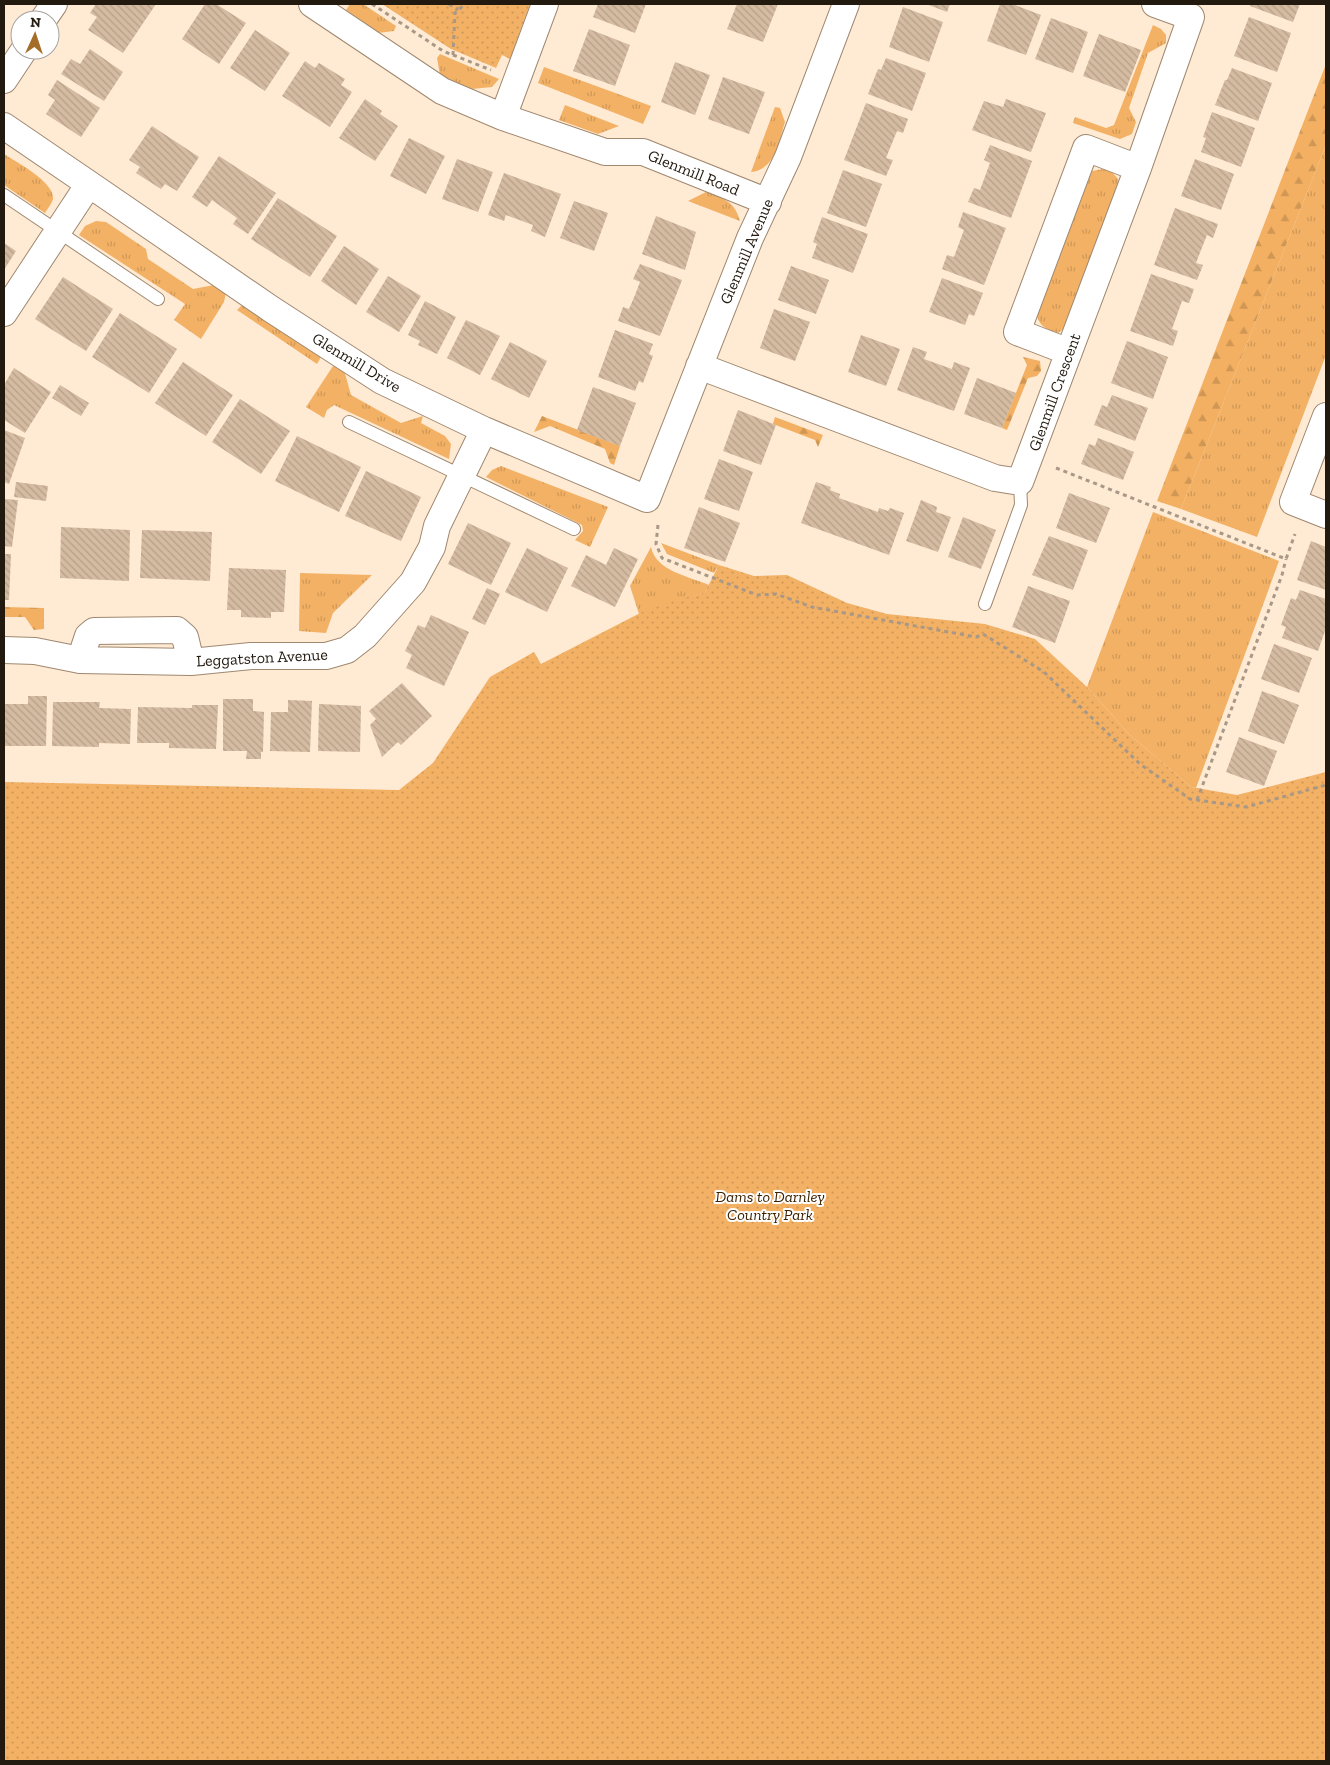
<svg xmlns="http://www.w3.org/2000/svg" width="1330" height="1765" font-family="'Zilla Slab',serif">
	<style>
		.grass { fill: url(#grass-tufts) }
		.forest { fill: url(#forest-firs) }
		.park { fill: url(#park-dots) }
		.building { fill: url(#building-back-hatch) }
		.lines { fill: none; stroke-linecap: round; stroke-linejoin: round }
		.service-casing { stroke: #9f886f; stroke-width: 14 }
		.minor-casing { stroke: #9f886f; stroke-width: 28 }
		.path { stroke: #a89887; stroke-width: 3; stroke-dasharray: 4 4; stroke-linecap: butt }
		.service { stroke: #fff; stroke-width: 12 }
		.minor { stroke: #fff; stroke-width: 26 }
		.labels { text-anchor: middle; stroke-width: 4; stroke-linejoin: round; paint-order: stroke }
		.street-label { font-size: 16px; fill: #22190f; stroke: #fff }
		.park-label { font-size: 16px; font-style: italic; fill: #3c2200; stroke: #fff }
	</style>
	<defs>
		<pattern id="grass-tufts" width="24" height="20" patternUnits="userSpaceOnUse" patternTransform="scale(1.25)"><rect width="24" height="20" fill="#f3b165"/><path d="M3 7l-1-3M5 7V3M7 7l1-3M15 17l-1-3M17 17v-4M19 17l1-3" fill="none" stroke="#d09856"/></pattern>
		<pattern id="forest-firs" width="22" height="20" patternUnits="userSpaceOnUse" patternTransform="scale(1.25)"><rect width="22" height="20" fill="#f3b062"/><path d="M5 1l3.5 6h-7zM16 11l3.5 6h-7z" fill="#d09754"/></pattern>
		<pattern id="park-dots" width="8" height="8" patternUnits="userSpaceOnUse" patternTransform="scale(1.25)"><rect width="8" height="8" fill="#f3b165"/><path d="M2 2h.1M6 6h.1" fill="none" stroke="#d09856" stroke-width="1.8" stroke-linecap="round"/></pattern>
		<pattern id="building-back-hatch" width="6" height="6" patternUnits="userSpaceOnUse" patternTransform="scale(1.25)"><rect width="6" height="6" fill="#d4bba1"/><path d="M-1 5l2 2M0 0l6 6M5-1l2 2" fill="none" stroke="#b6a089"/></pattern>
	</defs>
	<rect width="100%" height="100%" fill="#ffead4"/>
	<path class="grass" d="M350,4h13l33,22 -2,5 -16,2 -32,-23z
		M1153,25l8,4 5,6v8l-18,10 -19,55 7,14 -4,12 -12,5 -47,-16 2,-6 31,11 8,-3z
		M440,54l59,25 -7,8 -20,2 -32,-14 -3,-17z
		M544,67l107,39 -8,18 -105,-41z
		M565,105l54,21 -21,8 -39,-14z
		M775,107l5,1 5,14c-6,19 -10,48 -34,50z
		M1326,145v210l-69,182 -76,-28z
		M4,154c12,8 51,28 49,45 -1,4 -5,9 -8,14l-41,-28z
		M1103,169l9,3 6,7 1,9 -53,139 -8,6c-10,-3 -18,-6 -21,-17l55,-145z
		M706,192c18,6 29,10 34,29l-52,-20z
		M96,221l10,1 40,27 2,10 45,30 21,-4 12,8 -2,9 -23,37 -27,-19 11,-16 -106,-69 6,-9z
		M241,306h9l71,51 -4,7 -80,-54z
		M333,366l11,4 7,25 50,28 22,-7 -2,7 24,13 6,8 -2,15 -115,-54 -7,5 -3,8 -18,-11z
		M501,466l107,41 -18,40 -15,-7 8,-9 -1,-6 -96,-48 6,-7z
		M1153,512l126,49 -83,227 -5,-1 -62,-53 -42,-47z
		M661,543l58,22 -5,8 -47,-19z
		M651,547c5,24 37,29 58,38l-4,7 -66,22 -9,-28z
		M300,573l72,2 -39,38 -7,20 -27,-2z"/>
	<path class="forest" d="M1326,64v81l-145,364 -24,-8z
		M1023,357l17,4 1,10 -4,5 -9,2 -21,52 -5,-2 25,-63z
		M542,416l78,30 -6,19 -4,-2 -5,-14 -55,-23 -16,6z
		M775,417l48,18 -5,12 -3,-7 -42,-16z
		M4,607l40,1v21l-10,1 -9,-13h-21z"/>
	<path class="park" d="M382,4h148l-20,55 -8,-4 -6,13 -45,-19z
		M719,565l35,11 33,-1 60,28 40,11 98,10 50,15 52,48 42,47 62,53 46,8 89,-23v989h-1322v-979l395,8 34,-27 57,-86 44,-25 7,12 107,-55 57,-17z"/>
	<path class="building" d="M96,4h60l-33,49 -35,-23 9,-13 -7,-4z
		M205,4h11l30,19 -27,41 -37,-25z
		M598,4h48l-11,29 -42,-16z
		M737,4h41l-15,38 -36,-13z
		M926,4h24l-3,8z
		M1000,4h12l29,11 -15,40 -39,-14z
		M1251,4h49l-7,18 -43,-16z
		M903,7l40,15 -14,40 -40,-15z
		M1249,17l42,16 -14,39 -43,-16z
		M1051,18l37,14 -15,41 -38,-14z
		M589,29l41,16 -15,41 -42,-15z
		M255,30l35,23 -25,38 -35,-23z
		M1099,34l42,16 -16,42 -42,-16z
		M90,49l33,23 -19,29 -43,-27 10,-15 9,5z
		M886,58l40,15 -14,38 -44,-17 10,-25 3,1z
		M305,61l10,7 4,-5 26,16 -4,6 11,7 -22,35 -48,-31z
		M675,62l35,13 -15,40 -34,-13z
		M1232,68l40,15 -14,38 -43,-16 10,-25h2z
		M723,77l42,15 -16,42 -41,-15z
		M57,80l43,28 -19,29 -35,-23 9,-14 -7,-5z
		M365,99l17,12 -2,3 18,12 -23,35 -36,-23z
		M1006,99l40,14 -15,39 -59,-22 12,-29 19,6z
		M866,103l42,16 -5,14 -6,-2 -11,27 7,2 -7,16 -42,-16z
		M1212,112l43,16 -14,39 -40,-15 5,-14 -3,-1z
		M152,126l47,31 -22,34 -12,-7 -4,5 -25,-16 4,-6 -11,-7z
		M409,138l36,18 -19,38 -36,-18z
		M990,145l42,16 -21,57 -43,-16 6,-14 6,2 10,-27 -6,-3z
		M219,156l57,37 -28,41 -15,-10 4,-6 -25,-18 -5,7 -15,-10z
		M457,159l36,13 -15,40 -36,-13z
		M1195,159l39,15 -13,36 -40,-14z
		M843,170l39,14 -16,43 -39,-14z
		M504,173l57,21 -16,43 -14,-6 2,-6 -27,-10 -2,6 -16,-6z
		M278,198l59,38 -27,41 -59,-38z
		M574,201l34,12 -14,38 -34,-13z
		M1175,208l43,16 -5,14 -6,-3 -6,15 -5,13 7,2 -6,15 -43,-15z
		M963,212l43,16 -22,57 -42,-16 5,-14 7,2 10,-27 -6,-3z
		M656,216l40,16 -11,38 -43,-16z
		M822,217l46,17 -15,39 -41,-15 5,-14 -4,-2z
		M4,243l12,8 -12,19z
		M344,246l35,23 -23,36 -35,-24z
		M640,264l42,16 -22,56 -42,-15 5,-14 6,2 6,-14 5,-13 -7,-3z
		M791,266l38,14 -13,34 -38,-14z
		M1151,274l43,15 -5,14 -7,-2 -10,28 6,2 -5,15 -43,-15z
		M388,276l33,20 -22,36 -33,-20z
		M63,277l50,32 -27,42 -51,-32z
		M942,278l41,15 -9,23 -5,-2 -4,11 -36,-13z
		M425,301l31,16 -19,37 -19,-9 2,-4 -12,-6z
		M774,309l36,13 -15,39 -35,-13z
		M120,313l57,36 -28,44 -57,-36z
		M466,320l34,16 -20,39 -33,-17z
		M615,330l38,14 -4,10 4,2 -10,27 -4,-2 -4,10 -37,-14z
		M861,335l39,14 -14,37 -38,-14z
		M1127,341l41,16 -15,42 -42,-16z
		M510,342l37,19 -18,37 -38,-19z
		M913,347l14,5 -3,7 28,10 2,-7 16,6 -16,43 -57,-21z
		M183,362l50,33 -27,41 -51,-33z
		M14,368l37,24 -26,41 -21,-13v-35z
		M977,378l39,15 -14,35 -38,-14z
		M60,385l29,18 -8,13 -29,-18z
		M593,387l43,16 -16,43 -43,-16z
		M1112,395l36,13 -13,33 -41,-16 8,-20 5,2z
		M240,399l50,32 -29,43 -49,-32z
		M738,410l38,15 -15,40 -38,-14z
		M4,430l21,8 -16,46 -5,-2z
		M297,436l64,31 -22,45 -64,-31z
		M1098,438l36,14 -11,28 -42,-16 8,-20 6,2z
		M719,459l34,13 -14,39 -35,-12z
		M366,471l55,26 -20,44 -56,-25z
		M16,482l32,4 -2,15 -32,-4z
		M816,482l15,5 -1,3 10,4 -1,4 39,14 1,-4 9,3 2,-3 14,5 -15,42 -88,-32z
		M1069,493l41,15 -14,35 -40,-15z
		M4,499l14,1 -6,47 -8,-1z
		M921,500l16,7 -1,5 15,5 -13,35 -32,-11z
		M699,507l41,16 -15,39 -41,-14z
		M963,517l33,13 -15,39 -33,-12z
		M468,523l43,20 -20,42 -43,-21z
		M61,527l69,3 -1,51 -69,-3z
		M142,530l70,2 -2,49 -70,-3z
		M1049,536l39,14 -15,40 -41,-15z
		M1311,541l15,6v43l-29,-10z
		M527,548l41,20 -21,44 -42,-20z
		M614,548l24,11 -23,48 -44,-21 15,-31 20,10z
		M4,554h7l-2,46h-5z
		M229,568l57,2 -2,42h-13v6l-30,-1v-7h-14z
		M1028,586l42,15 -15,42 -43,-16z
		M487,588l13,6 -15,31 -13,-6z
		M1300,590l26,9v29l-8,23 -36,-13 4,-11 -5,-2 10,-27 5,2z
		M431,615l38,17 -25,54 -38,-18 6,-13 -7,-4 13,-26 7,3z
		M1274,644l38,14 -13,35 -38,-14z
		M402,683l30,33 -31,29 -3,-3 -16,15 -12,-32 6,-6 -7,-8z
		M1262,691l37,14 -15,39 -36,-13z
		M28,696h19l-1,50h-42v-42h24z
		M223,699h30v12l11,1 -1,40h-2v7h-15l1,-8h-24z
		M288,700l24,1 -2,51 -40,-1 1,-39h17z
		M53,702h47l-1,6 32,1 -1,35 -31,-1v4l-47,-1z
		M319,704l42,2 -1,46 -42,-1z
		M192,705h26l-2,44 -47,-1v-5h-32l1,-36 54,1z
		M1239,737l38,14 -13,35 -38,-14z"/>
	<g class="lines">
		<g class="service-casing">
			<path id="service" d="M4,195l154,104
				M349,422l225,107
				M985,604l36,-99 -1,-23"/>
		</g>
		<g class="minor-casing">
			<path id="minor" d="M312,4l130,87 61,26 102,35h38l125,50
				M43,20l11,-16
				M4,80l20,-30
				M503,117l42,-113
				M4,126l85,58 -85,129
				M89,184l182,125 111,72 102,49 163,69 103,-261 38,-81 58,-153
				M1069,352l-52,-20 69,-184 52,20
				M699,366l296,112 25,4 118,-314 53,-151 -36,-13
				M1326,416l-33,86 33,13
				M4,650l31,1 45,9 111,2 60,-6h75l21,-6 18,-14 48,-54 19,-35 5,-21 47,-96
				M80,660l8,-24 6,-5 83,-1 8,7 6,25"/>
		</g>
		<path class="path" d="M372,4l71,47 48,19
			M449,4l9,6
			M453,55l2,-42 10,-9
			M1056,468l230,91 9,-25
			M658,525l-2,19 6,14 95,37 19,-1 36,13 164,30 7,-3 61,38 96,92 50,35 56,8 80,-22
			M1197,800l85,-225 4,-16"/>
		<use href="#service" class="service"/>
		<use href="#minor" class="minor"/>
	</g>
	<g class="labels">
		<g class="street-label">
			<text transform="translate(694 172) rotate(22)" y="6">Glenmill Road</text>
			<text transform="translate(746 251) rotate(-67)" y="6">Glenmill Avenue</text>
			<text transform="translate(357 362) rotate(31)" y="6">Glenmill Drive</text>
			<text transform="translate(1054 392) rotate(-70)" y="6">Glenmill Crescent</text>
			<text transform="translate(262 657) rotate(-3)" y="6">Leggatston Avenue</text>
		</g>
		<g class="park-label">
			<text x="770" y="1202">Dams to Darnley<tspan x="770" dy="18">Country Park</tspan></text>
		</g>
	</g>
	<rect width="1330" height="1765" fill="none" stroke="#22190f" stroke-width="10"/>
	<g transform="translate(35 35) rotate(3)"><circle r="24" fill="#ffffff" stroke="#a7a39f"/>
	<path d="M0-4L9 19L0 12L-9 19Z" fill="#a46e29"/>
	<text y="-8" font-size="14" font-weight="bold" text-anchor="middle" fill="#22190f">N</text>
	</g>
</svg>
